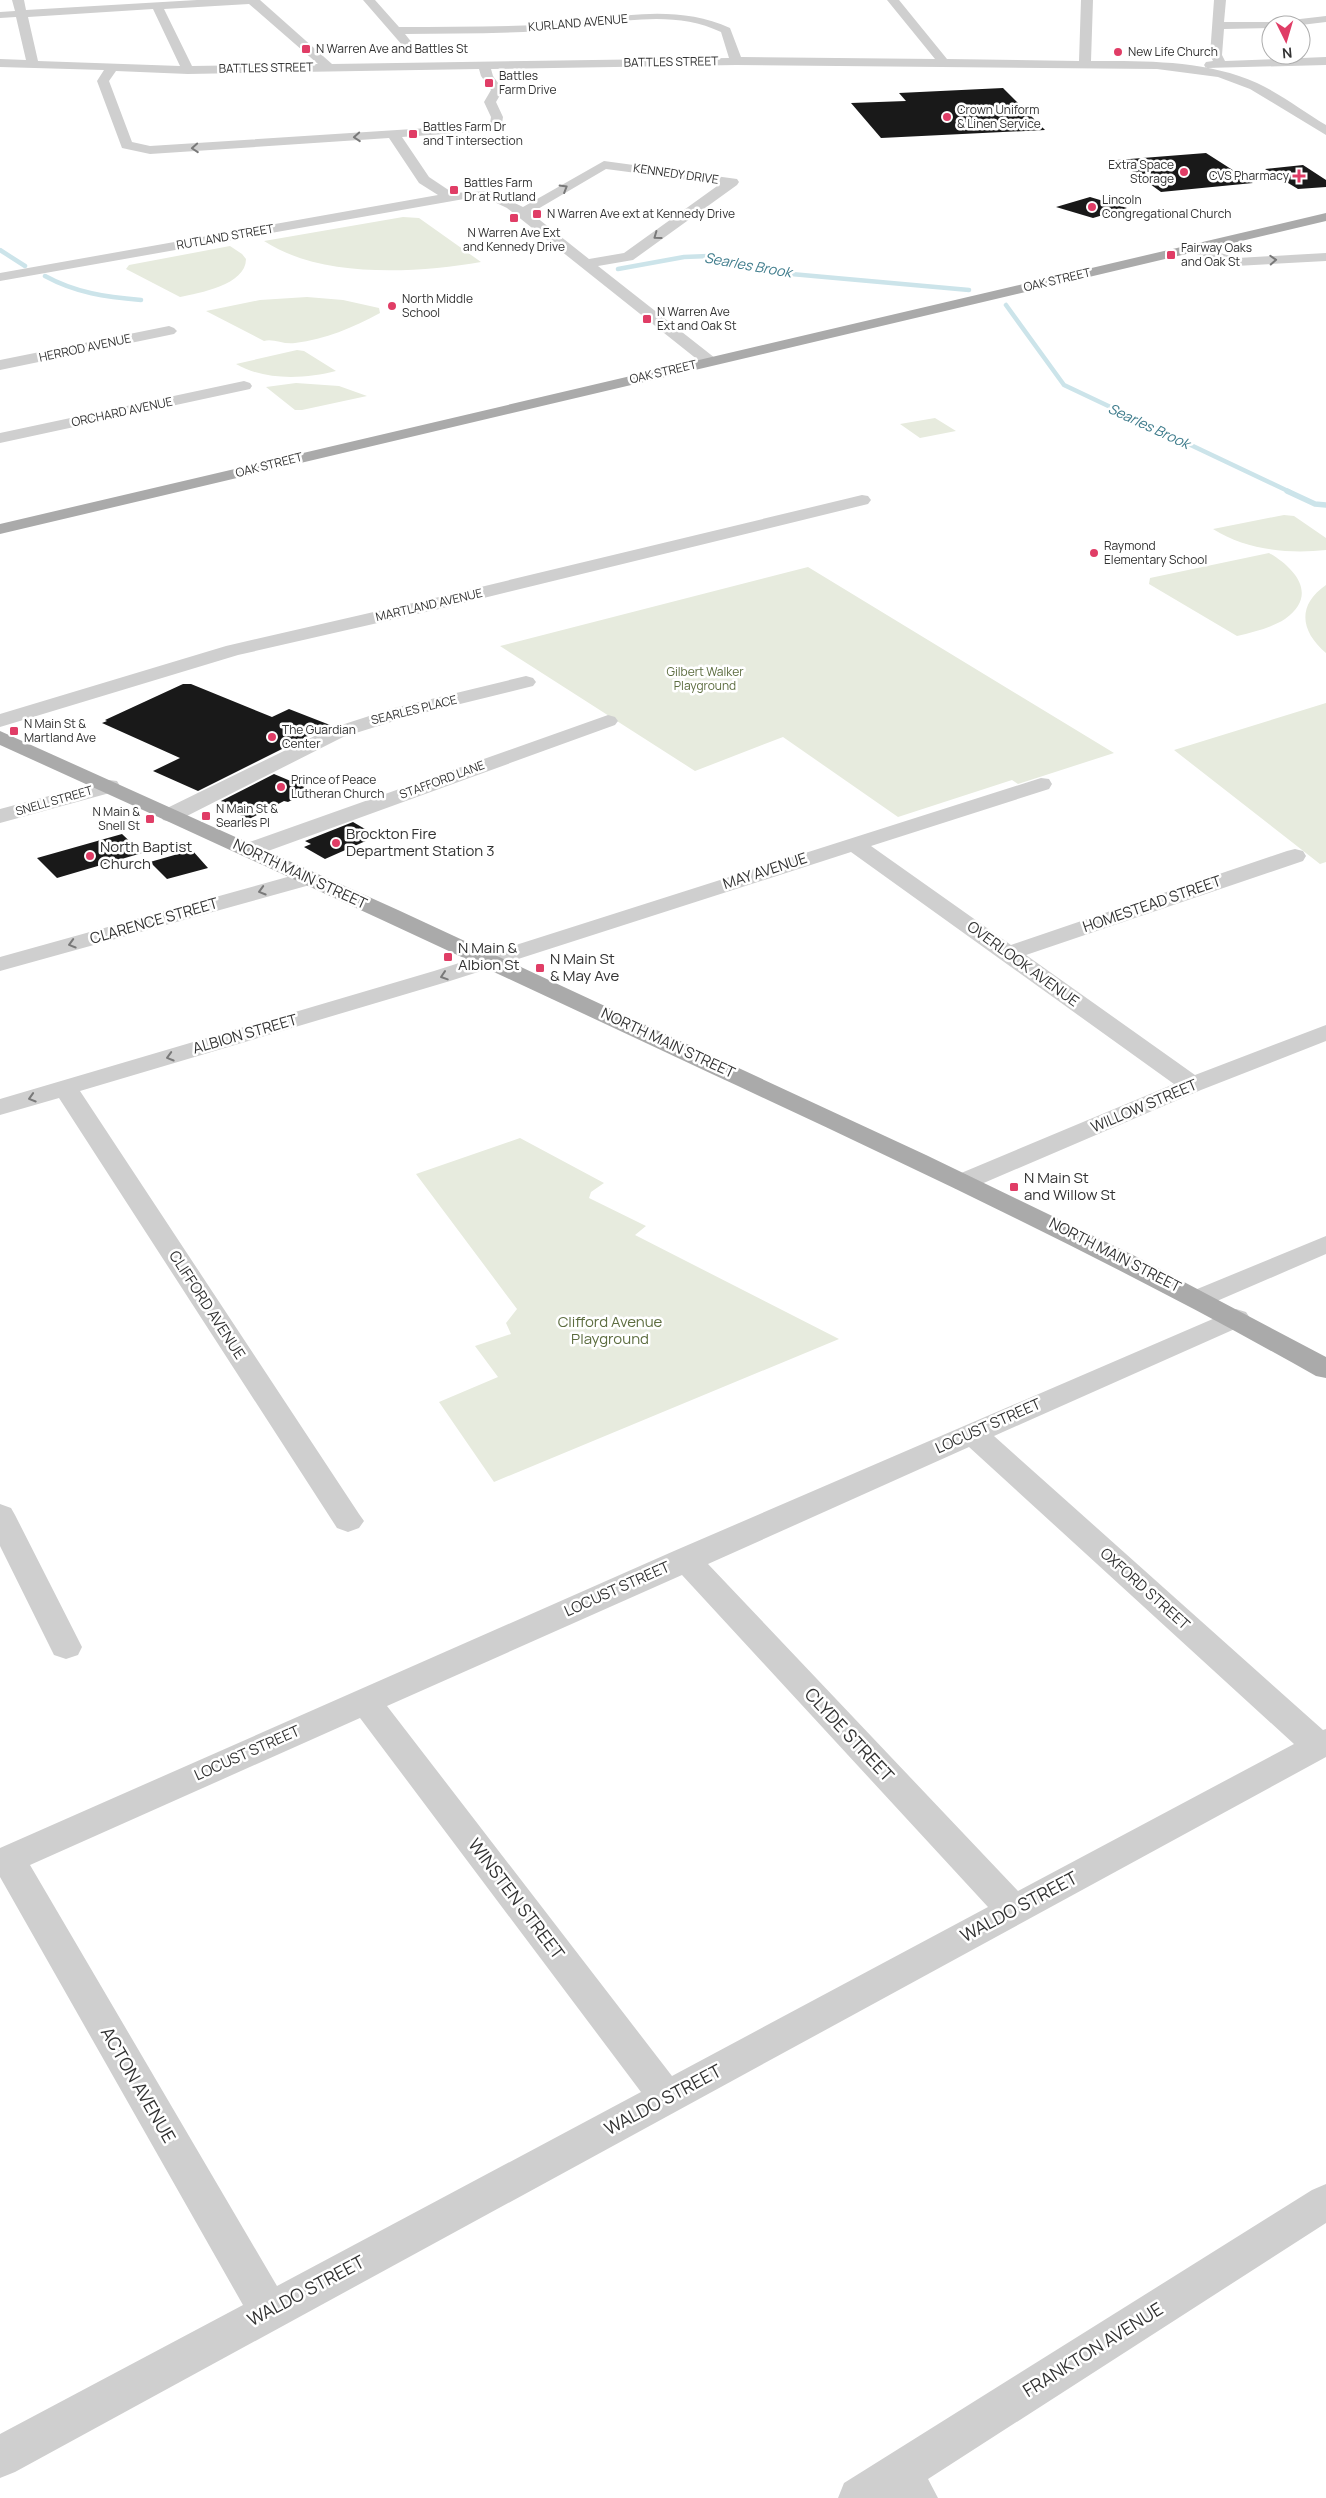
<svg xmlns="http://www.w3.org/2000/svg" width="1326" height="2498" font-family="Manrope,sans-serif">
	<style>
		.green { fill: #e7ebde }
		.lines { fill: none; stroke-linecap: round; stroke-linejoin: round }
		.stream-far1 { stroke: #cce4ea; stroke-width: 4.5 }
		.stream { stroke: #cce4ea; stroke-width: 5.5 }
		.building { fill: #191919 }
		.minor { fill: #cfcfcf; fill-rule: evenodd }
		.major { fill: #aaa; fill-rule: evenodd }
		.oneway { stroke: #797979 }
		.poi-dot { fill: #e03d66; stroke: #fff; stroke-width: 2 }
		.labels { text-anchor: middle; stroke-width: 5; stroke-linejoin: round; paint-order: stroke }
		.far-street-label { font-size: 12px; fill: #323232; stroke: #fff }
		.far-poi-label { font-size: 12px; fill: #323232; stroke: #fff; text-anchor: start }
		.far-park-label { font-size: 12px; fill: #5d6d40; stroke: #fff }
		.far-water-label { font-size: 14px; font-style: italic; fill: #3f7c8c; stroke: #fff }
		.poi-label { font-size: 15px; fill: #323232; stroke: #fff; text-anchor: start }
		.street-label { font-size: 15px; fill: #323232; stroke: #fff }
		.park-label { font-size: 15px; fill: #5d6d40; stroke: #fff }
		.near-street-label { font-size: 18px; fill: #323232; stroke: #fff }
	</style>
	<rect width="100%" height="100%" fill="#fff"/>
	<path class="green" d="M403,217l16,1 62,44c-65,11 -159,17 -217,-21z
		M230,246l12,8 4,5c0,26 -47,34 -66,38l-54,-28 3,-4z
		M307,297l36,3 36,8 1,5c-28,15 -54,26 -85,30 -11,2 -22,-5 -31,-2l-58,-30 54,-11z
		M297,350l7,1 32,20c-31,8 -71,10 -100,-7z
		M296,383l43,3 28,10 -65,14h-7l-29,-23z
		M935,418l21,13 -36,7 -20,-14z
		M1284,515l10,1 32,22v12c-38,4 -80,0 -113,-21z
		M1269,553c26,15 50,42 16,66 -14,9 -32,13 -48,17l-88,-52 1,-6z
		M808,567l306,186 -96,31 -6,-4 -114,37 -115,-80 -88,34 -195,-125z
		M1326,585v68c-26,-22 -29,-48 0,-68z
		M1326,703v159l-6,2 -146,-114z
		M520,1138l84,45 -13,9 -2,6 57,28 -11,9 204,104 -345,143 -55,-80 59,-25 -23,-31 36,-12 -5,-11 11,-14 -101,-135z"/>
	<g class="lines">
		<path class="stream-far1" d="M0,250l25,16
			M618,269l66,-12 25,-1 60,16 200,18
			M45,276c31,17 61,21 96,24
			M1006,305l58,80 226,107"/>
		<path class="stream" d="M1287,491l28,13 11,1"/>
	</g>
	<path class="building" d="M1003,88l42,42 -164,8 -30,-35 55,-2 -7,-8z
		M1206,153l47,30 -92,9 -44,-32z
		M1303,165l23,15v7l-28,2 -33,-20z
		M1090,197l37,11 -34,10 -37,-11z
		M183,684h8l81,33 17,-8 41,16 -132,66 -45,-20 27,-13 -78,-35 5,-2 -2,-1z
		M274,774l38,16 -24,12 -4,-1 -35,18 -22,-10 4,-2 -10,-6z
		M353,822l24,14 -52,23 -21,-12 7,-3 -6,-3z
		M122,834l20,19 -85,25 -20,-20z
		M192,850l16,18 -41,11 -17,-17z"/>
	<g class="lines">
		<path class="minor" d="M12,0h12l2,10 171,-10h63l72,64 397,-6 -8,-26c-57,-27 -123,-4 -182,-1 -45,3 -90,2 -134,3l8,10 -6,4 -4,-2 -40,-46h12l24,27c47,0 94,0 140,-2 63,-4 130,-25 191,3l11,29 194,2 -48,-59h12l48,59 132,2 2,-61h12l-2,61c55,0 115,-1 166,22 24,11 47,29 69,42v10l-76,-46 -32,-12 -61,-8 -421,-4 -245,4 2,7 10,14 -7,12 7,15 -2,13 -99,7 27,40 24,16 37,-2 33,16 81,-46 133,18 2,3 -2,3 -104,75 -35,6 117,92 2,3 -8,5 -6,-2 -196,-156 -19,-9h-24l-464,82v-8l438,-78 -19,-12 -30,-45 -239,16 -28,-6 -25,-67 7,-11 -104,-3v-8l26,1 -10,-43 -16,1v-6l15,-1zM249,4l69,60 -126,2 -28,-57zM153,9l27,57 -142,-5 -10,-44zM479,69l2,7 10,14 -7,12 7,15 -1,7 -340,22 -18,-4 -23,-61 7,-10 72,3zM606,169l114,15 -96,69 -35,6 -58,-46z
			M1214,0h12l-2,22h50l52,-6v6l-25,3h-30v3l-47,1 -2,26 3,6 101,-4v8l-120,3 -2,-3 2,-3 7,-1 -3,-6z
			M1191,244l46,14 89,-5v8l-90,5 -50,-15 -2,-3z
			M169,326l5,2 3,3 -3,3 -174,36v-10z
			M244,381l6,2 2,3 -2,3 -250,54v-10z
			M862,495l6,1 3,4 -3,4 -429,105 -201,46 -238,72v-13l226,-68 213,-49z
			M526,676l7,2 3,4 -3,4 -126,31 -64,20 -164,83 -8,2 -8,-2 -3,-5 3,-5 166,-81 65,-21z
			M608,715l7,2 3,4 -3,4 -358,130 -8,2 -8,-2 -3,-5 3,-5z
			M1041,778l8,1 3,5 -3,5 -178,57 140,99 276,-94 8,-2 8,2 3,5 -3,5 -277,94 169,120 131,-50v16l-125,49 -229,98 -9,2 -9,-2 -4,-6 4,-6 220,-92 -323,-232 -401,129 -370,110 279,423 5,7 -5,7 -11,4 -11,-4 -278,-430 -59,17v-16l434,-128z
			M109,780l8,1 3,5 -3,5 -117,32v-14z
			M309,871l8,2 3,5 -3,5 -317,88v-14z
			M1326,1236v18l-116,50 -10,3 -10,-3 -4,-6 4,-6z
			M1236,1309l10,3 4,6 -4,6 -252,112 329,294 3,-1v28l-1311,715 -15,6v-44l243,-129 -243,-428v-29l674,-297zM969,1447l325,297 -276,147 -310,-327zM682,1575l306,332 -316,169 -285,-370zM360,1718l281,374 -364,194 -247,-421z
			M0,1504l11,4 4,7 67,132 -4,8 -12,4 -12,-4 -4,-8 -50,-101z
			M1326,2184v39l-398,256 10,19h-100l6,-15 468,-293z"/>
		<path class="major" d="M1326,213v8l-1326,313v-10z
			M0,731l398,179 528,245 207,100 193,102v21l-10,-2c-196,-111 -400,-207 -604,-302 -236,-111 -474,-221 -712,-329z"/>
	</g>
	<defs><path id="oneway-chevron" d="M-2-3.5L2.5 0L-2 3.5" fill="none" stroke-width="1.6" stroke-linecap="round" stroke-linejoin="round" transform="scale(1.25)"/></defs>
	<g class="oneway">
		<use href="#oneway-chevron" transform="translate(357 137) rotate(176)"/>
		<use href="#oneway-chevron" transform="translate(195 148) rotate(176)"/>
		<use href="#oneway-chevron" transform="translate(564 188) rotate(-31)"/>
		<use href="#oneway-chevron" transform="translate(657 236) rotate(144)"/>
		<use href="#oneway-chevron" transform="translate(1273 260) rotate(-3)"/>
		<use href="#oneway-chevron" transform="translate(262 891) rotate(164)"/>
		<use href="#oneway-chevron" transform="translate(72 944) rotate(164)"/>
		<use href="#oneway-chevron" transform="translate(444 976) rotate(162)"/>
		<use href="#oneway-chevron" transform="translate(170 1057) rotate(164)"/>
		<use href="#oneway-chevron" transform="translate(32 1098) rotate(163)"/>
	</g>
	<g class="poi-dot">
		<rect x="301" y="44" width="10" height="10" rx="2.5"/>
		<circle cx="1118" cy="52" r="5"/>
		<rect x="484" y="78" width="10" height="10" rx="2.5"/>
		<circle cx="947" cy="117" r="5"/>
		<rect x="408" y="129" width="10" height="10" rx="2.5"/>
		<circle cx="1184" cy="172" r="5"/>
		<path d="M1296.5 168.5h5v5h5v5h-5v5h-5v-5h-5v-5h5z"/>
		<rect x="449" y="185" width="10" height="10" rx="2.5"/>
		<circle cx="1092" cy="207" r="5"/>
		<rect x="532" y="209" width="10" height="10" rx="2.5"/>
		<rect x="509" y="213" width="10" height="10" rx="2.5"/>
		<rect x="1166" y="250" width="10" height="10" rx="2.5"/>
		<circle cx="392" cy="306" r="5"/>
		<rect x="642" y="314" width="10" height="10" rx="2.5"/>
		<circle cx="1094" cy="553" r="5"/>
		<rect x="9" y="726" width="10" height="10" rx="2.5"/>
		<circle cx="272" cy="737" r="5"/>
		<circle cx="281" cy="787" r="5"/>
		<rect x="201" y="811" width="10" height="10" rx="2.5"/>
		<rect x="145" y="814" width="10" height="10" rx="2.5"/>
		<circle cx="336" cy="843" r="5"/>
		<circle cx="90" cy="856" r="5"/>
		<rect x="443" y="952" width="10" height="10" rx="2.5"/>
		<rect x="535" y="963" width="10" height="10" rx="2.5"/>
		<rect x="1009" y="1182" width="10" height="10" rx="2.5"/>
	</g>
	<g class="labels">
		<g class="far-street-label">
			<text transform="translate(578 23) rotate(-5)" y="4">KURLAND AVENUE</text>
			<text transform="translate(671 62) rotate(-1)" y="4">BATTLES STREET</text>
			<text transform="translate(266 68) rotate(-1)" y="4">BATTLES STREET</text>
			<text transform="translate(676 174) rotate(8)" y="4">KENNEDY DRIVE</text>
			<text transform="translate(225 237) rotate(-10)" y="4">RUTLAND STREET</text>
			<text transform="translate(1057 280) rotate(-13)" y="4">OAK STREET</text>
			<text transform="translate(85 348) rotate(-12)" y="4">HERROD AVENUE</text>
			<text transform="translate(663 372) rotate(-13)" y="4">OAK STREET</text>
			<text transform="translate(122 412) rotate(-12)" y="4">ORCHARD AVENUE</text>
			<text transform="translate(269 465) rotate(-14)" y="4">OAK STREET</text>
			<text transform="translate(429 605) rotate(-13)" y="4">MARTLAND AVENUE</text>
			<text transform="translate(414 710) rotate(-14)" y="4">SEARLES PLACE</text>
			<text transform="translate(442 780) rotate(-20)" y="4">STAFFORD LANE</text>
			<text transform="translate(54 801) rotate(-16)" y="4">SNELL STREET</text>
		</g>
		<g class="far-poi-label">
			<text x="316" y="53">N Warren Ave and Battles St</text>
			<text x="1128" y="56">New Life Church</text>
			<text x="499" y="80">Battles<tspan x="499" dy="14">Farm Drive</tspan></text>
			<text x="957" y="114">Crown Uniform<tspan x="957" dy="14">&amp; Linen Service</tspan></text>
			<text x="423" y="131">Battles Farm Dr<tspan x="423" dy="14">and T intersection</tspan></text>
			<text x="1174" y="169" text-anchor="end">Extra Space<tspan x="1174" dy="14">Storage</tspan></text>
			<text x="1289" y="180" text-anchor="end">CVS Pharmacy</text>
			<text x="464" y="187">Battles Farm<tspan x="464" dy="14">Dr at Rutland</tspan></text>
			<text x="1102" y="204">Lincoln<tspan x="1102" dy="14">Congregational Church</tspan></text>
			<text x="547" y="218">N Warren Ave ext at Kennedy Drive</text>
			<text x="514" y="237" text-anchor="middle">N Warren Ave Ext<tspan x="514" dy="14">and Kennedy Drive</tspan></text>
			<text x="1181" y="252">Fairway Oaks<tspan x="1181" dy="14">and Oak St</tspan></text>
			<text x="402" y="303">North Middle<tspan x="402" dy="14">School</tspan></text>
			<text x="657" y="316">N Warren Ave<tspan x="657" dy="14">Ext and Oak St</tspan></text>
			<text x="1104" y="550">Raymond<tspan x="1104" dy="14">Elementary School</tspan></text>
			<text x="24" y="728">N Main St &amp;<tspan x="24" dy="14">Martland Ave</tspan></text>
			<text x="282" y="734">The Guardian<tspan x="282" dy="14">Center</tspan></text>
			<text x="291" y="784">Prince of Peace<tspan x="291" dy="14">Lutheran Church</tspan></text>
			<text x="216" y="813">N Main St &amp;<tspan x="216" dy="14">Searles Pl</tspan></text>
			<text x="140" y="816" text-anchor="end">N Main &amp;<tspan x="140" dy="14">Snell St</tspan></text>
		</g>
		<g class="far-park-label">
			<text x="705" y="676">Gilbert Walker<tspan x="705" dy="14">Playground</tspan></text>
		</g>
		<g class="far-water-label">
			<text transform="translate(748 265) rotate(10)" y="5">Searles Brook</text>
			<text transform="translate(1149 426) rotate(25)" y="5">Searles Brook</text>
		</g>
		<g class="poi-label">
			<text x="346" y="839">Brockton Fire<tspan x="346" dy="17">Department Station 3</tspan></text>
			<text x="100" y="852">North Baptist<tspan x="100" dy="17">Church</tspan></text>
			<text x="458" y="953">N Main &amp;<tspan x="458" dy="17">Albion St</tspan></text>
			<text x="550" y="964">N Main St<tspan x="550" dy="17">&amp; May Ave</tspan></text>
			<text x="1024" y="1183">N Main St<tspan x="1024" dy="17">and Willow St</tspan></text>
		</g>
		<g class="street-label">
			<text transform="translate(765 871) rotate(-18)" y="5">MAY AVENUE</text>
			<text transform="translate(300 874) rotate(25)" y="5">NORTH MAIN STREET</text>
			<text transform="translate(1152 904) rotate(-19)" y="5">HOMESTEAD STREET</text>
			<text transform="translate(154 921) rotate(-16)" y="5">CLARENCE STREET</text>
			<text transform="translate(1023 964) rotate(36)" y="5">OVERLOOK AVENUE</text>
			<text transform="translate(245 1034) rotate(-16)" y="5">ALBION STREET</text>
			<text transform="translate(668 1043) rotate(25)" y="5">NORTH MAIN STREET</text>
			<text transform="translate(1144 1106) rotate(-23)" y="5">WILLOW STREET</text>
			<text transform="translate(1115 1255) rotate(27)" y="5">NORTH MAIN STREET</text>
			<text transform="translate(207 1305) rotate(57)" y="5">CLIFFORD AVENUE</text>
			<text transform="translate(988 1426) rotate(-24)" y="5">LOCUST STREET</text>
			<text transform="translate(617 1589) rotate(-24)" y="5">LOCUST STREET</text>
			<text transform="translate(1145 1589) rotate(42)" y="5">OXFORD STREET</text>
			<text transform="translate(247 1753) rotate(-24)" y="5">LOCUST STREET</text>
		</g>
		<g class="park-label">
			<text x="610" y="1327">Clifford Avenue<tspan x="610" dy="17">Playground</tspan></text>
		</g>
		<g class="near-street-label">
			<text transform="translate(849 1735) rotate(47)" y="6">CLYDE STREET</text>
			<text transform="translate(516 1899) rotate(53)" y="6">WINSTEN STREET</text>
			<text transform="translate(1019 1907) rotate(-28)" y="6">WALDO STREET</text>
			<text transform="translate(138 2085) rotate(60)" y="6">ACTON AVENUE</text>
			<text transform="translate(663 2100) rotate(-28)" y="6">WALDO STREET</text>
			<text transform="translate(306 2291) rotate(-28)" y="6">WALDO STREET</text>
			<text transform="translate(1093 2350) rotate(-32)" y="6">FRANKTON AVENUE</text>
		</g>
	</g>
	<g transform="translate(1286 40) rotate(175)"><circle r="24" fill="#ffffff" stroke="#adadad"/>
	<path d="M0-4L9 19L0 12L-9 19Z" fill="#e03d66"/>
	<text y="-8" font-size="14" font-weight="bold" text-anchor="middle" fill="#323232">N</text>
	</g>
</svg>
